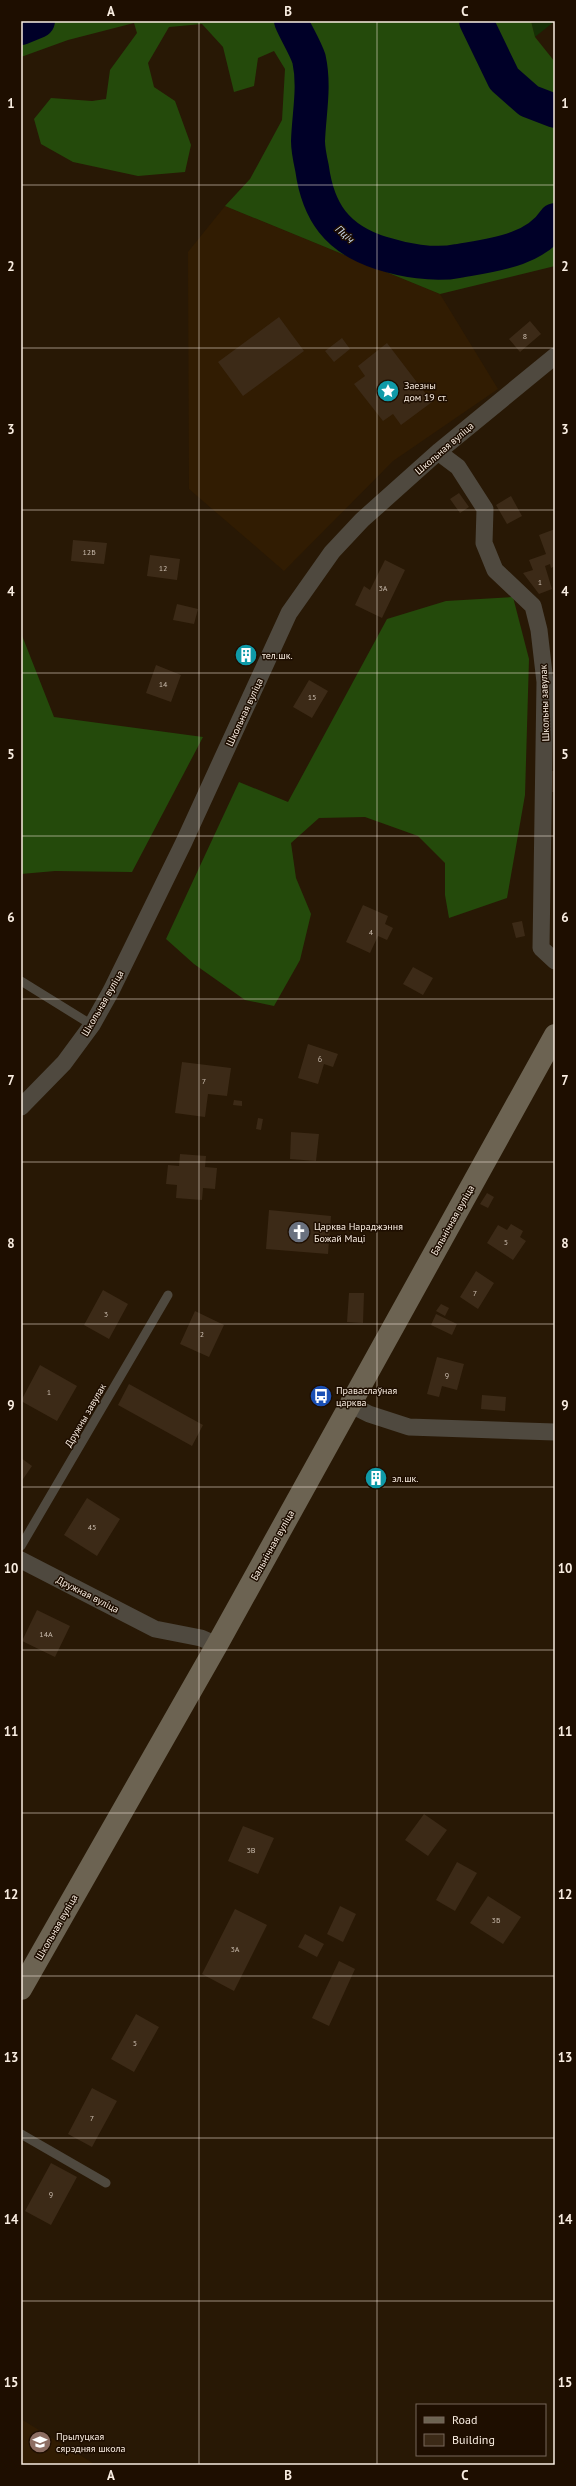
<svg xmlns="http://www.w3.org/2000/svg" width="576" height="2486" font-family="'PT Sans',sans-serif">
	<style>
		.built { fill: #311c02 }
		.green { fill: #152f05 }
		.forest { fill: #244a0b }
		.lines { fill: none; stroke-linecap: round; stroke-linejoin: round }
		.river { stroke: #000028; stroke-width: 34 }
		.building { fill: #3c2a17 }
		.lane { stroke: #4f493f; stroke-width: 9 }
		.street { stroke: #4f493f; stroke-width: 17 }
		.secondary { stroke: #6c6352; stroke-width: 22 }
		.grid { fill: none; stroke: #f9ede1; stroke-width: 1; stroke-opacity: 0.55 }
		.labels { text-anchor: middle; stroke-width: 3; stroke-linejoin: round; paint-order: stroke }
		.number-label { font-size: 8px; fill: #cabcae }
		.poi-label { font-size: 10px; fill: #f9ede1; stroke: #1e0e00; text-anchor: start }
		.street-label { font-size: 10px; fill: #f9ede1; stroke: #1e0e00 }
		.water-label { font-size: 11px; font-style: italic; fill: #cad9ec; stroke: #1e0e00 }
		.neatline { fill: none; stroke: #f9ede1; stroke-width: 1.5 }
		.grid-label { font-size: 13px; text-anchor: middle; font-weight: bold; fill: #f9ede1 }
	</style>
	<rect width="100%" height="100%" fill="#281805"/>
	<path class="built" d="M225,206l215,88 58,95 -105,72 -109,110 -95,-82 -1,-237z
		M21,2419l75,46h-75z"/>
	<path class="green" d="M531,21h24l-20,16z"/>
	<path class="forest" d="M21,21h510l4,16 20,25v204l-115,28 -215,-88 25,-27 32,-59 3,-51 -11,-18 -16,7 -4,28 -20,6 -11,-45 -21,-23 -33,3 -21,36 6,24 21,14 16,44 -6,27 -47,4 -65,-14 -32,-18 -7,-25 17,-21 41,3 14,-2 4,-29 27,-37 -3,-10 -66,17 -47,17z
		M513,597l16,62 -4,136 -18,103 -58,20 -4,-23v-32l-27,-27 -53,-19 -46,1 -28,25 5,35 15,36 -11,46 -26,46 -29,-6 -51,-36 -28,-25 73,-157 49,20 99,-183 59,-18z
		M21,633l33,84 149,20 -71,135 -77,-1 -34,3z"/>
	<g class="lines">
		<path class="river" d="M291,21c5,12 14,26 18,38 6,28 0,54 -1,82 0,8 2,18 4,27 6,44 25,71 69,85 22,7 53,13 77,8 34,-6 77,-10 97,-41
			M476,21l28,58 25,22 26,10
			M21,28l17,-7"/>
	</g>
	<path class="building" d="M279,317l25,34 -61,45 -25,-34z
		M530,321l11,13 -21,18 -11,-13z
		M342,338l8,11 -16,13 -9,-11z
		M387,343l45,59 -31,23 -8,-11 -10,7 -29,-37 11,-8 -7,-10z
		M459,493l10,14 -9,6 -10,-14z
		M511,496l11,20 -15,8 -11,-19z
		M555,529v37l-4,2 -1,-4 -5,2 7,23 -13,5 -16,-21 10,-3 -4,-10 17,-6 -7,-19z
		M73,540l34,3 -3,21 -33,-3z
		M150,555l30,4 -3,21 -30,-4z
		M385,560l20,10 -23,48 -27,-13 9,-19 6,4z
		M177,604l21,5 -4,15 -21,-4z
		M156,665l25,10 -10,27 -25,-9z
		M309,680l19,11 -16,27 -19,-11z
		M552,771h3v21h-3z
		M363,905l25,11 -3,8 8,4 -6,12 -9,-4 -8,17 -24,-11z
		M522,921l3,15 -9,2 -4,-15z
		M413,967l20,11 -10,17 -20,-11z
		M308,1044l30,10 -5,13 -9,-3 -6,20 -20,-6z
		M182,1062l49,6 -4,28 -19,-2 -3,23 -30,-4z
		M234,1100l8,1v5l-9,-1z
		M258,1118l5,1 -2,11 -5,-1z
		M291,1132l28,2 -3,27 -26,-2z
		M180,1154l26,2 -1,11 12,1 -2,21 -12,-1 -1,12 -26,-2 1,-13 -11,-1 2,-19 11,1z
		M487,1193l7,4 -6,11 -8,-4z
		M269,1210l62,6 -3,38 -62,-5z
		M511,1224l12,7 -3,6 6,4 -13,19 -26,-17 11,-18 9,5z
		M476,1271l18,12 -16,26 -18,-12z
		M103,1290l25,14 -19,35 -25,-14z
		M349,1293h15l-1,30 -16,-1z
		M441,1304l8,4 -4,8 -9,-5z
		M195,1311l29,14 -15,32 -29,-13z
		M436,1314l21,10 -5,11 -21,-10z
		M437,1357l27,7 -7,26 -15,-4 -3,11 -12,-3z
		M40,1365l37,21 -20,35 -36,-20z
		M129,1384l74,41 -11,21 -74,-41z
		M482,1395l24,2 -1,14 -24,-2z
		M21,1458l11,8 -11,16z
		M87,1498l33,21 -23,37 -33,-21z
		M37,1610l33,16 -15,31 -33,-16z
		M424,1814l23,16 -19,26 -23,-16z
		M243,1826l31,12 -16,36 -30,-13z
		M457,1862l20,11 -22,38 -19,-11z
		M488,1896l33,21 -18,27 -33,-21z
		M340,1906l16,8 -13,28 -16,-8z
		M235,1909l32,16 -33,66 -32,-17z
		M305,1934l19,10 -7,13 -19,-10z
		M339,1961l16,8 -26,57 -17,-8z
		M136,2014l23,13 -25,45 -23,-13z
		M92,2088l25,13 -25,46 -24,-13z
		M51,2163l26,14 -26,48 -26,-14z"/>
	<g class="lines">
		<path class="lane" d="M21,981l71,44
			M21,1546l147,-251
			M21,2134l85,49"/>
		<path class="street" d="M438,452l20,15 27,42 -1,34 11,27 38,36 6,24 6,52 -4,266 14,13
			M21,1107l43,-44 28,-38 19,-34 73,-149 105,-229 43,-61 30,-32 76,-68 117,-96
			M349,1404l20,10 40,13 146,5
			M21,1560l134,69 46,9 16,7"/>
		<path class="secondary" d="M21,1989l196,-344 338,-610"/>
	</g>
	<path class="grid" d="M199,21v2444M377,21v2444M21,185h534M21,348h534M21,510h534M21,673h534M21,836h534M21,999h534M21,1162h534M21,1324h534M21,1487h534M21,1650h534M21,1813h534M21,1976h534M21,2138h534M21,2301h534"/>
	<defs>
		<g id="sight-disc" transform="scale(1.15)"><circle r="9.5" fill="#0f9aa8" stroke="#1e0e00"/><path d="M0-6L1.8-2.2L6-1.7L2.9 1.2L3.7 5.4L0 3.3L-3.7 5.4L-2.9 1.2L-6-1.7L-1.8-2.2Z" fill="#fff"/></g>
		<g id="building-disc" transform="scale(1.15)"><circle r="9.5" fill="#0f9aa8" stroke="#1e0e00"/><path d="M-4-6H4V6H1V3H-1V6H-4ZM-2.5-4.3h1.7v1.8h-1.7ZM.8-4.3h1.7v1.8H.8ZM-2.5-1h1.7V.8h-1.7ZM.8-1h1.7V.8H.8Z" fill="#fff"/></g>
		<g id="church-disc" transform="scale(1.15)"><circle r="9.5" fill="#6b7280" stroke="#1e0e00"/><path d="M-1.2-6h2.4v3.5h3.3v2.4h-3.3V6h-2.4V-.1h-3.3v-2.4h3.3Z" fill="#fff"/></g>
		<g id="bus-disc" transform="scale(1.15)"><circle r="9.5" fill="#1a4fb4" stroke="#1e0e00"/><path d="M-5-6H5V4H4V6H2V4H-2V6H-4V4H-5ZM-3.5-4V0h7V-4ZM-3.5 1.2v1.5H-2V1.2ZM2 1.2v1.5H3.5V1.2Z" fill="#fff"/></g>
		<g id="school-disc" transform="scale(1.15)"><circle r="9.5" fill="#8d6e63" stroke="#1e0e00"/><path d="M0-5L7-2L0 1L-7-2ZM-4 1L0 2.5L4 1V4Q0 6-4 4Z" fill="#fff"/></g>
	</defs>
	<g fill-rule="evenodd">
		<use href="#sight-disc" x="388" y="391"/>
		<use href="#building-disc" x="246" y="655"/>
		<use href="#church-disc" x="299" y="1232"/>
		<use href="#bus-disc" x="321" y="1396"/>
		<use href="#building-disc" x="376" y="1478"/>
		<use href="#school-disc" x="40" y="2442"/>
	</g>
	<g class="labels">
		<g class="number-label">
			<text x="525" y="339">8</text>
			<text x="89" y="555">12Б</text>
			<text x="163" y="571">12</text>
			<text x="540" y="585">1</text>
			<text x="383" y="591">3А</text>
			<text x="163" y="687">14</text>
			<text x="312" y="700">15</text>
			<text x="371" y="935">4</text>
			<text x="320" y="1062">6</text>
			<text x="204" y="1084">7</text>
			<text x="506" y="1245">5</text>
			<text x="475" y="1296">7</text>
			<text x="106" y="1317">3</text>
			<text x="202" y="1337">2</text>
			<text x="447" y="1378">9</text>
			<text x="49" y="1395">1</text>
			<text x="92" y="1530">45</text>
			<text x="46" y="1637">14А</text>
			<text x="251" y="1853">3В</text>
			<text x="496" y="1923">3Б</text>
			<text x="235" y="1952">3А</text>
			<text x="135" y="2046">5</text>
			<text x="92" y="2121">7</text>
			<text x="51" y="2197">9</text>
		</g>
		<g class="poi-label">
			<text x="404" y="389">Заезны<tspan x="404" dy="12">дом 19 ст.</tspan></text>
			<text x="262" y="659">тел.шк.</text>
			<text x="314" y="1230">Царква Нараджэння<tspan x="314" dy="12">Божай Маці</tspan></text>
			<text x="336" y="1394">Праваслаўная<tspan x="336" dy="12">царква</tspan></text>
			<text x="392" y="1482">эл.шк.</text>
			<text x="56" y="2440">Прылуцкая<tspan x="56" dy="12">сярэдняя школа</tspan></text>
		</g>
		<g class="street-label">
			<text transform="translate(444 448) rotate(-41)" y="4">Школьная вуліца</text>
			<text transform="translate(544 703) rotate(-92)" y="4">Школьны завулак</text>
			<text transform="translate(244 712) rotate(-65)" y="4">Школьная вуліца</text>
			<text transform="translate(102 1003) rotate(-60)" y="4">Школьная вуліца</text>
			<text transform="translate(452 1220) rotate(-61)" y="4">Бальнічная вуліца</text>
			<text transform="translate(85 1415) rotate(-60)" y="4">Дружны завулак</text>
			<text transform="translate(272 1545) rotate(-61)" y="4">Бальнічная вуліца</text>
			<text transform="translate(88 1594) rotate(27)" y="4">Дружная вуліца</text>
			<text transform="translate(56 1927) rotate(-60)" y="4">Школьная вуліца</text>
		</g>
		<g class="water-label">
			<text transform="translate(345 234) rotate(41)" y="4">Пціч</text>
		</g>
	</g>
	<rect width="576" height="2486" fill="none" stroke="#1e0e00" stroke-width="44"/>
	<rect x="416" y="2404" width="130" height="52" fill="#1e0e00" stroke="#76675a"/>
	<rect x="424" y="2417" width="20" height="6" fill="#6c6352" stroke="#76675a"/>
	<text x="452" y="2424" font-size="12" fill="#f9ede1">Road</text>
	<rect x="424" y="2434" width="20" height="12" fill="#3c2a17" stroke="#76675a"/>
	<text x="452" y="2444" font-size="12" fill="#f9ede1">Building</text>
	<rect x="22" y="22" width="532" height="2442" class="neatline"/>
	<g class="grid-label">
		<text x="111" y="16">A</text>
		<text x="288" y="16">B</text>
		<text x="465" y="16">C</text>
		<text x="11" y="108">1</text>
		<text x="565" y="108">1</text>
		<text x="11" y="271">2</text>
		<text x="565" y="271">2</text>
		<text x="11" y="434">3</text>
		<text x="565" y="434">3</text>
		<text x="11" y="596">4</text>
		<text x="565" y="596">4</text>
		<text x="11" y="759">5</text>
		<text x="565" y="759">5</text>
		<text x="11" y="922">6</text>
		<text x="565" y="922">6</text>
		<text x="11" y="1085">7</text>
		<text x="565" y="1085">7</text>
		<text x="11" y="1248">8</text>
		<text x="565" y="1248">8</text>
		<text x="11" y="1410">9</text>
		<text x="565" y="1410">9</text>
		<text x="11" y="1573">10</text>
		<text x="565" y="1573">10</text>
		<text x="11" y="1736">11</text>
		<text x="565" y="1736">11</text>
		<text x="11" y="1899">12</text>
		<text x="565" y="1899">12</text>
		<text x="11" y="2062">13</text>
		<text x="565" y="2062">13</text>
		<text x="11" y="2224">14</text>
		<text x="565" y="2224">14</text>
		<text x="11" y="2387">15</text>
		<text x="565" y="2387">15</text>
		<text x="111" y="2480">A</text>
		<text x="288" y="2480">B</text>
		<text x="465" y="2480">C</text>
	</g>
</svg>
